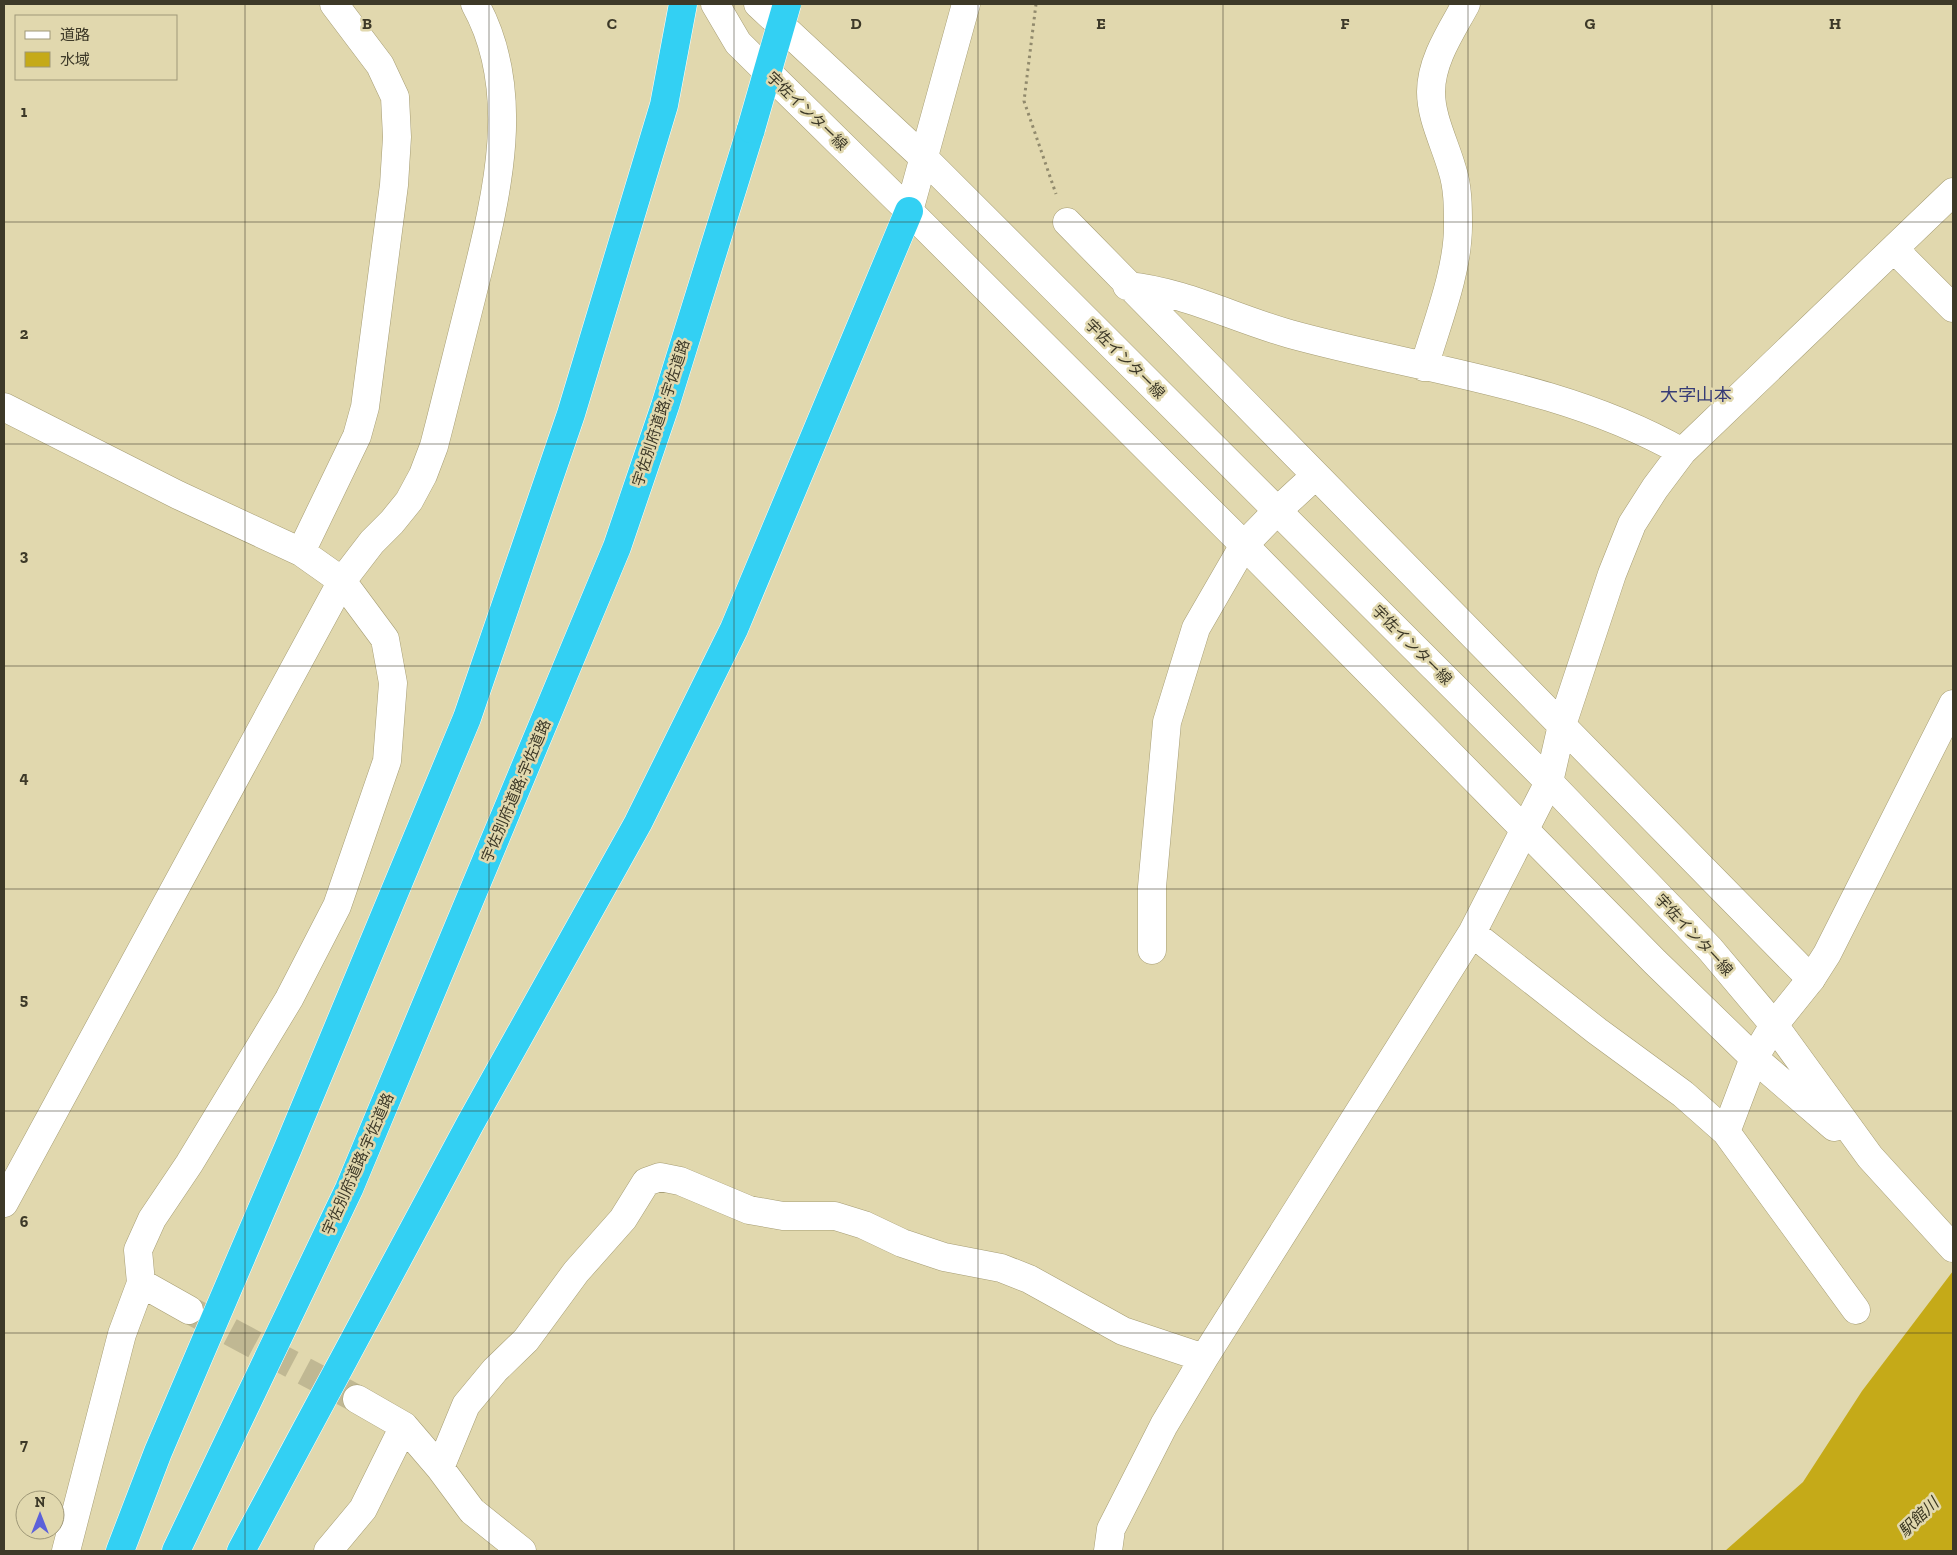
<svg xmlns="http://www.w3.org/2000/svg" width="1957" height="1555" font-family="'Zilla Slab','Noto Sans JP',serif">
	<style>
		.water { fill: #c5aa18 }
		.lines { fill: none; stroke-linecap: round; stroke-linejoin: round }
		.minor-tunnel { stroke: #c0b893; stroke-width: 28; stroke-dasharray: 28 14; stroke-linecap: butt }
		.minor-casing { stroke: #a69d74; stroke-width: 29 }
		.tertiary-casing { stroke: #a69d74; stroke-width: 29 }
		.secondary-casing { stroke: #a69d74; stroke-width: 29 }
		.motorway-casing { stroke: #fff; stroke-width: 29 }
		.path { stroke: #918a6d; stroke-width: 3; stroke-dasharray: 2.5 4; stroke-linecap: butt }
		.minor { stroke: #fff; stroke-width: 28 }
		.tertiary { stroke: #fff; stroke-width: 28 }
		.secondary { stroke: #fff; stroke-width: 28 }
		.motorway { stroke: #33d0f3; stroke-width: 28 }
		.motorway-bridge-casing { stroke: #fff; stroke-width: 29; stroke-linecap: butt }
		.motorway-bridge { stroke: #33d0f3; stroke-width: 28 }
		.grid { fill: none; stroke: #3d3928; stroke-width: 1; stroke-opacity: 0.55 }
		.labels { text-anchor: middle; stroke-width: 5; stroke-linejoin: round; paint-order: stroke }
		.street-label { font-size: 15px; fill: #3d3928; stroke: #e1d8ae }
		.water-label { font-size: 16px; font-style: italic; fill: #3a3620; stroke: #e1d8ae }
		.quarter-label { font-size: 18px; fill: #363b76; stroke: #e1d8ae }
		.grid-label { font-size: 16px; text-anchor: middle; font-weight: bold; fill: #3d3928; stroke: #e1d8ae; stroke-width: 5; stroke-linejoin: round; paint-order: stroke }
	</style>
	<rect width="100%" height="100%" fill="#e1d8ae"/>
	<path class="water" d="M1953,1271v280h-228l78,-69 59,-91z"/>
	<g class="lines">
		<path class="minor-tunnel" d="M193,1312l164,87"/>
		<g class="minor-casing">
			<path id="minor" d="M1067,222l744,757
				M1894,249l59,59
				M1127,286c56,5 109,33 163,48 130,36 273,50 392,118
				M1424,367c13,-44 34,-96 34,-141 0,-19 0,-39 -6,-57 -7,-25 -21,-51 -21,-77 0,-32 21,-62 35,-88
				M4,407l174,88 123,57 41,29 43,58 8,44 -6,78 -50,145 -48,93 -100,165 -37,55 -14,31 3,33 -19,51 -56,217
				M301,552l56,-116 8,-29 29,-222 3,-48 -2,-40 -15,-32 -46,-61
				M342,581l30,-39 20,-20 17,-21 14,-26 11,-29c13,-50 25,-100 38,-151 23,-93 53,-201 3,-291
				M1472,933l125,98 86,63 43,38 130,178
				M1152,950v-63l15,-165 29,-94 48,-83 33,-34 38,-35
				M1726,1132l28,-74
				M141,1283l48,27
				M357,1399l47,27 36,42 32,43 50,40
				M440,1468l26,-63 29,-35 31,-30 50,-68 47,-53 23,-37 14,-5 20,4 69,29 34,6h52l29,9 38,18 42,14 57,11 28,11 94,52 81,27
				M328,1551l35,-42 41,-83
				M1108,1551l3,-22 53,-104 40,-67 268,-425 77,-151 13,-57 50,-151 20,-50 23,-36 27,-36 271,-260"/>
		</g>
		<g class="tertiary-casing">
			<path id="tertiary" d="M1754,1058l20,-33 37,-46 16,-25 126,-250
				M4,1203l338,-622"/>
		</g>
		<g class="secondary-casing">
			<path id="secondary" d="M715,4l23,39 171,168 335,334 411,417 99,96 80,69
				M758,4l167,155 624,623 161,167 64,76 96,132 83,91
				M909,211l57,-207"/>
		</g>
		<g class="motorway-casing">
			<path id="motorway" d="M120,1551l38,-99 130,-304 179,-430 104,-304 93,-309 19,-101
				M176,1551l173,-362 268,-642 48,-141 86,-277
				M241,1551l229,-427 168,-301 96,-194 175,-418"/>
		</g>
		<path class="path" d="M1036,4l-12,97 32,93"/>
		<use href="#minor" class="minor"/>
		<use href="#tertiary" class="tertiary"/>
		<use href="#secondary" class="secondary"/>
		<use href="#motorway" class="motorway"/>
		<g class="motorway-bridge-casing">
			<path id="motorway-bridge" d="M751,129l36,-125"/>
		</g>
		<use href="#motorway-bridge" class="motorway-bridge"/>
	</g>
	<path class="grid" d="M245,4v1547M489,4v1547M734,4v1547M978,4v1547M1223,4v1547M1468,4v1547M1712,4v1547M4,222h1949M4,444h1949M4,666h1949M4,889h1949M4,1111h1949M4,1333h1949"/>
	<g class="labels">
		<g class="street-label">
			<text transform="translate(807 111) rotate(44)" y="5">宇佐インター線</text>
			<text transform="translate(1125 359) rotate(45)" y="5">宇佐インター線</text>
			<text transform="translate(661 413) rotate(-72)" y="5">宇佐別府道路;宇佐道路</text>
			<text transform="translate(1412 645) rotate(45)" y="5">宇佐インター線</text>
			<text transform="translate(516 791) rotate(-67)" y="5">宇佐別府道路;宇佐道路</text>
			<text transform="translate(1694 935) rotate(47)" y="5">宇佐インター線</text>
			<text transform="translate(358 1164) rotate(-66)" y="5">宇佐別府道路;宇佐道路</text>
		</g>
		<g class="water-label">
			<text transform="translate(1918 1517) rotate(-44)" y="6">駅館川</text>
		</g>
		<g class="quarter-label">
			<text x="1696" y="401">大字山本</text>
		</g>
	</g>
	<g class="grid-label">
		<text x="367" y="29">B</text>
		<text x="612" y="29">C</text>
		<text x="856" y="29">D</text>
		<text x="1101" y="29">E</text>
		<text x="1345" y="29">F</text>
		<text x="1590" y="29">G</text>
		<text x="1835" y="29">H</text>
		<text x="24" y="117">1</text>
		<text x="24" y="339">2</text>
		<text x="24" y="561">3</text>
		<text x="24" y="783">4</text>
		<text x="24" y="1005">5</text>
		<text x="24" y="1227">6</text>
		<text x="24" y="1450">7</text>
	</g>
	<rect width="1957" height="1555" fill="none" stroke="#3d3928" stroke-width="10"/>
	<rect x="15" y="15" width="162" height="65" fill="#e1d8ae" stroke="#9f9878"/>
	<rect x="25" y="31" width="25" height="8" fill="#ffffff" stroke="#9f9878"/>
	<text x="60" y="40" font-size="15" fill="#3d3928">道路</text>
	<rect x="25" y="52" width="25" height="15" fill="#c5aa18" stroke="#9f9878"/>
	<text x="60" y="65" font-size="15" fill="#3d3928">水域</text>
	<g transform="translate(40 1515)"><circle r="24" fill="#e1d8ae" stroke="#9f9878"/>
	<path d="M0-4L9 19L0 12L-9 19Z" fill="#5c61d9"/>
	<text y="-8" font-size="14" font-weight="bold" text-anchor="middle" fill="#3d3928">N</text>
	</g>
</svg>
